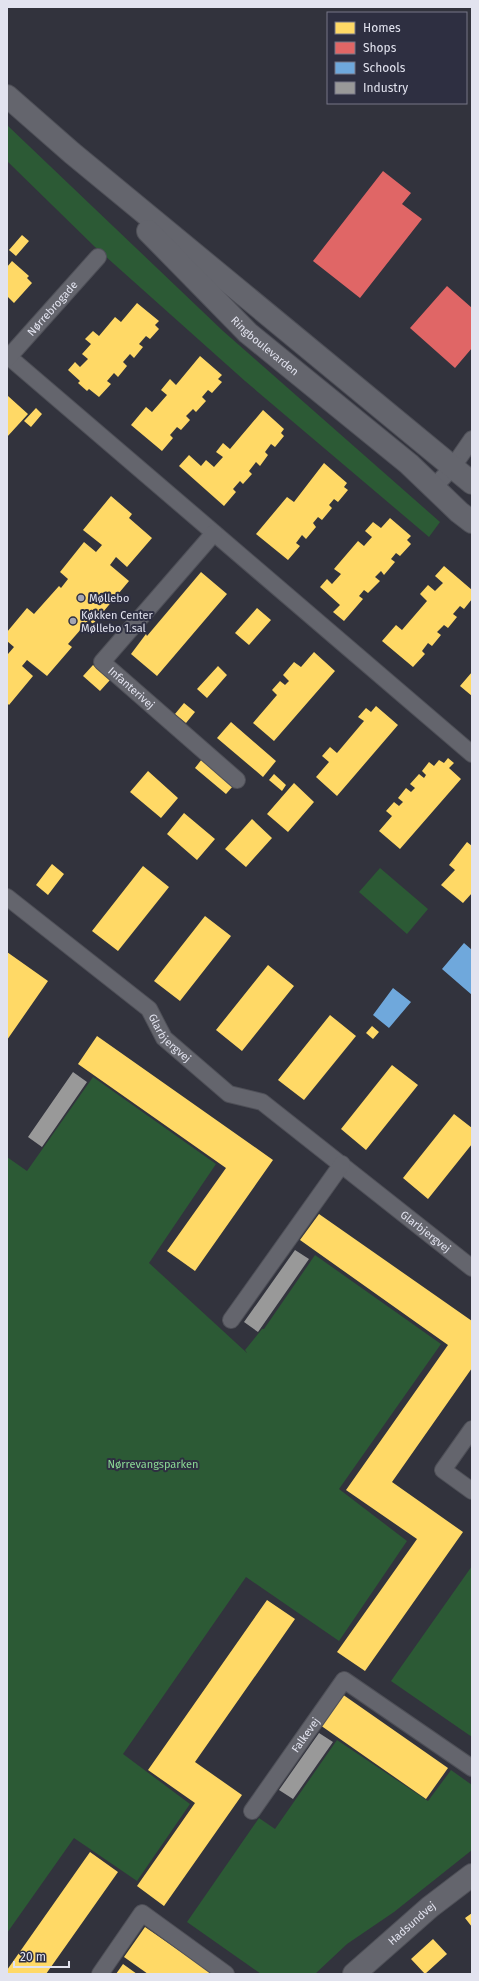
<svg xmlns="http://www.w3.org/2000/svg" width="479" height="1981" font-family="'Fira Sans',sans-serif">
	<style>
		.green { fill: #2c5a35 }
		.homes { fill: #ffd966 }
		.shops { fill: #e06666 }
		.schools { fill: #6fa8dc }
		.industry { fill: #999 }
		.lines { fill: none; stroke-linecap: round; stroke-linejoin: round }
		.street-casing { stroke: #4f5058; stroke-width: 18 }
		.secondary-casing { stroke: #4f5058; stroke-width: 24 }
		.street { stroke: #64656d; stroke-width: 16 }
		.secondary { stroke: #64656d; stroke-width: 22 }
		.poi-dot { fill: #a4a5b1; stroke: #2e2f41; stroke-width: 1.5 }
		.labels { text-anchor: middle; stroke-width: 4; stroke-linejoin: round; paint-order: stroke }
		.street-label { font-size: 11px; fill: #e2e3ef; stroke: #2e2f41 }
		.poi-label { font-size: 11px; fill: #e2e3ef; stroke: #2e2f41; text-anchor: start }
		.park-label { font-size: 11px; fill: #8bd995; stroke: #2e2f41 }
	</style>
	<rect width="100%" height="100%" fill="#32333d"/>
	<path class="green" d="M7,125l216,206 217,191 -11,15 -184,-156 -150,-134 -88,-86z
		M380,868l48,41 -21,25 -48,-42z
		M93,1077l123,87 -67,99 98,90 -2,-3 17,-21h2l51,-74 126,89 -102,145 68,52 -68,100 -93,-64 -123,177 67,50 -53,77 -63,-43 -67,95v-776l20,14z
		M472,1566v171l-81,-56z
		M337,1740l91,61 23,-31 21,15v65l-78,62 -47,32 -32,30h-54l-74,-52 72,-104 16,11z"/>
	<path class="homes" d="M22,235l7,6 -13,15 -7,-6z
		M12,261l17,15 -2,2 5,5 -18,20 -7,-7v-29z
		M137,303l22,18 -4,4 4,4 -9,10 -4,-3 -7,8 4,3 -9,11 -4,-4 -7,8 4,4 -9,11 -4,-4 -7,8 4,3 -12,13 -10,-8 -2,2 -9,-8 2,-2 -12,-11 7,-8 5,5 8,-8 -6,-5 9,-10 -6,-5 8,-8 6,5 16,-19 6,5z
		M200,356l22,19 -4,4 4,3 -10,11 -4,-3 -6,7 4,4 -10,11 -3,-3 -7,7 4,4 -9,10 -4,-3 -7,8 3,3 -11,13 -31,-26 15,-18 6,5 15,-17 -6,-5 9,-11 6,6z
		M8,396l20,18 -21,23v-40z
		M36,408l6,6 -11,13 -7,-6z
		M263,410l21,19 -3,4 3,3 -9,11 -4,-3 -6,8 3,3 -8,11 -4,-4 -7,9 3,3 -9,10 -3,-3 -7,8 3,3 -12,14 -45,-40 10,-11 12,11 5,-6 8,7 9,-10 -7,-5 7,-9 7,6z
		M324,463l23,20 -3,4 4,3 -10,12 -4,-3 -5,6 3,3 -10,12 -4,-3 -5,6 3,4 -10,12 -4,-4 -6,8 4,3 -12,14 -32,-26 31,-37 7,5z
		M111,496l21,18 -3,4 23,20 -25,29 -11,-10 -6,8 19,16 -36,43 -4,-4 -21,24 4,3 -25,29 -20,-16 -5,6 11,10 -24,29 -2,-2v-50l1,1 6,-7 -7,-6v-9l20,-24 7,6 25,-28 2,2 7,-9 -8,-7 24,-30 12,10 6,-7 -19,-15z
		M390,518l21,18 -4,4 4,4 -11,12 -4,-3 -5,6 4,3 -11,13 -3,-4 -6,6 5,4 -12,12 -4,-3 -5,6 4,3 -19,22 -11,-9 7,-7 -20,-18 7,-8 5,5 9,-10 -7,-5 24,-28 6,5 8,-9 -7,-6 8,-9 8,6z
		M444,566l28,24v9l-8,10 -4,-3 -7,8 4,3 -9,11 -4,-3 -7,7 4,3 -9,11 -4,-3 -6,8 3,3 -12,13 -31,-26 14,-16 6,5 25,-29 -7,-7 8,-9 7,6 8,-8 -8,-7z
		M201,572l26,22 -70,82 -26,-22 15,-20 1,2z
		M257,608l14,12 -22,25 -14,-12z
		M314,652l21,19 -61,70 -21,-18 24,-28 -5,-5 8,-9 5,4 4,-4 -6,-6 11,-13 7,5z
		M93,665l17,15 -10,11 -17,-15z
		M218,666l9,9 -20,23 -10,-9z
		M472,672v24l-12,-10z
		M184,703l11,9 -9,11 -11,-9z
		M376,706l22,19 -61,71 -21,-19 13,-15 -7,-6 8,-9 7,6 27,-32 -6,-4 8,-9 5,4z
		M231,722l45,39 -13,16 -46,-39z
		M448,758l6,5 -5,5 12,11 -61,70 -21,-18 13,-15 -6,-5 8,-9 5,4 4,-4 -5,-4 8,-10 5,4 4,-4 -5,-4 9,-10 5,4 2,-3 -4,-4 7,-9 5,4 5,-6 5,3z
		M202,759l31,27 -7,8 -31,-26z
		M148,771l30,27 -17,20 -31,-26z
		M274,774l12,11 -4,6 -13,-11z
		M294,783l20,19 -26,30 -21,-18z
		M184,813l31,26 -18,21 -30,-26z
		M252,819l20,19 -26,29 -21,-18z
		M467,842l5,4v47l-9,10 -22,-18 14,-15 -6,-5z
		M52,864l12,10 -16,21 -12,-10z
		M143,866l26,21 -51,64 -26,-20z
		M205,916l26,20 -51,65 -26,-20z
		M7,952l41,29 -41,59z
		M268,965l26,21 -52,65 -26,-21z
		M330,1015l26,21 -52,64 -26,-20z
		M372,1026l7,6 -6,7 -7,-6z
		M97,1036l176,124 -78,111 -28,-20 59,-83 -148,-104z
		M392,1065l26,20 -52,65 -25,-21z
		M454,1114l18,14v16l-44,55 -25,-21z
		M319,1214l153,107v47l-80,114 71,50 -98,139 -28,-19 80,-113 -71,-49 102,-145 -148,-105z
		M267,1600l28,19 -100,143 47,33 -78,111 -27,-20 58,-83 -47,-33z
		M342,1694l106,74 -22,31 -106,-74z
		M90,1852l28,20 -72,102h-39v-4z
		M472,1913v14l-7,-9z
		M145,1927l68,47h-65l-24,-17z
		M433,1939l14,15 -22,20 -14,-15z
		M123,1964l14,10h-21z"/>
	<path class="shops" d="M383,171l28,22 -9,11 20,15 -62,79 -47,-37z
		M447,286l25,22v40l-17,20 -45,-40z"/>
	<path class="schools" d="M464,943l8,7v45l-30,-26z
		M393,988l18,14 -22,26 -16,-13z"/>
	<path class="industry" d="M73,1072l14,10 -45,65 -14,-10z
		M295,1250l14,9 -51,73 -14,-10z
		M319,1733l14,9 -40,57 -14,-9z"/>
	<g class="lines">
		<g class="street-casing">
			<g id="street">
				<path d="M9,357l463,397"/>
				<path id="s1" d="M7,359l91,-102"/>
				<path d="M433,488l19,-20 20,-29"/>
				<path id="s2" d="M214,533l-112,129 135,118"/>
				<path id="s3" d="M7,897l142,112 15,29 65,56 33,8 210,166"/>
				<path d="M231,1320l111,-156"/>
				<path d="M472,1429l-29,41 29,21"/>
				<path id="s4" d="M252,1811l92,-131 128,88"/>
				<path d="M100,1974l42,-61 84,61"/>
			</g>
		</g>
		<g class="secondary-casing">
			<g id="secondary">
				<path d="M7,96l65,57 400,330"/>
				<path id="s5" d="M148,231l100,102 161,131 50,48 13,10"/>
				<path id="s6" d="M354,1974l76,-67 42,-32"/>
			</g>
		</g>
		<use href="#street" class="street"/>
		<use href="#secondary" class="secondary"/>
	</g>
	<g class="poi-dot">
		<circle cx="81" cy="598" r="4"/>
		<circle cx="73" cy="621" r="4"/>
	</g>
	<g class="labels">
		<g class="street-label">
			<text dy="4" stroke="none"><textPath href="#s1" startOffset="68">Nørrebrogade</textPath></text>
			<text dy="4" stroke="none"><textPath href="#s5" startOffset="164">Ringboulevarden</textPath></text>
			<text dy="4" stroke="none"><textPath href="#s2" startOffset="210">Infanterivej</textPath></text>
			<text dy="4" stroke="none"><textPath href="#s3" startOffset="217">Glarbjergvej</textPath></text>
			<text dy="4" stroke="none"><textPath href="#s3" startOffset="542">Glarbjergvej</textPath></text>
			<text dy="4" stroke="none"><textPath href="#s4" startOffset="93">Falkevej</textPath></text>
			<text dy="4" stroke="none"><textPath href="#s6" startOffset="77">Hadsundvej</textPath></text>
		</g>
		<g class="poi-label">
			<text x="89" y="602">Møllebo</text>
			<text x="81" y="619">Køkken Center<tspan x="81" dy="13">Møllebo 1.sal</tspan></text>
		</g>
		<g class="park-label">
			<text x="153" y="1468">Nørrevangsparken</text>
		</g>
	</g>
	<rect width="479" height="1981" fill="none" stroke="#e2e3ef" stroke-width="16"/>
	<rect x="327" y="12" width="140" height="92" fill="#2e2f41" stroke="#767787"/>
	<rect x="335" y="22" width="20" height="12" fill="#ffd966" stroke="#767787"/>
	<text x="363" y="32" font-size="12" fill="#e2e3ef">Homes</text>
	<rect x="335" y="42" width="20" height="12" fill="#e06666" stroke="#767787"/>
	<text x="363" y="52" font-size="12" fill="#e2e3ef">Shops</text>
	<rect x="335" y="62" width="20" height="12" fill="#6fa8dc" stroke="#767787"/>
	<text x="363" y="72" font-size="12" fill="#e2e3ef">Schools</text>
	<rect x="335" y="82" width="20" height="12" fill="#999999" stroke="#767787"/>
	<text x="363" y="92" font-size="12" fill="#e2e3ef">Industry</text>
	<path d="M14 1961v6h55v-6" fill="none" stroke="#e2e3ef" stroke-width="2"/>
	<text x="20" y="1961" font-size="12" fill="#e2e3ef" stroke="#2e2f41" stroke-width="3" paint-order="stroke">20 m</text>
</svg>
